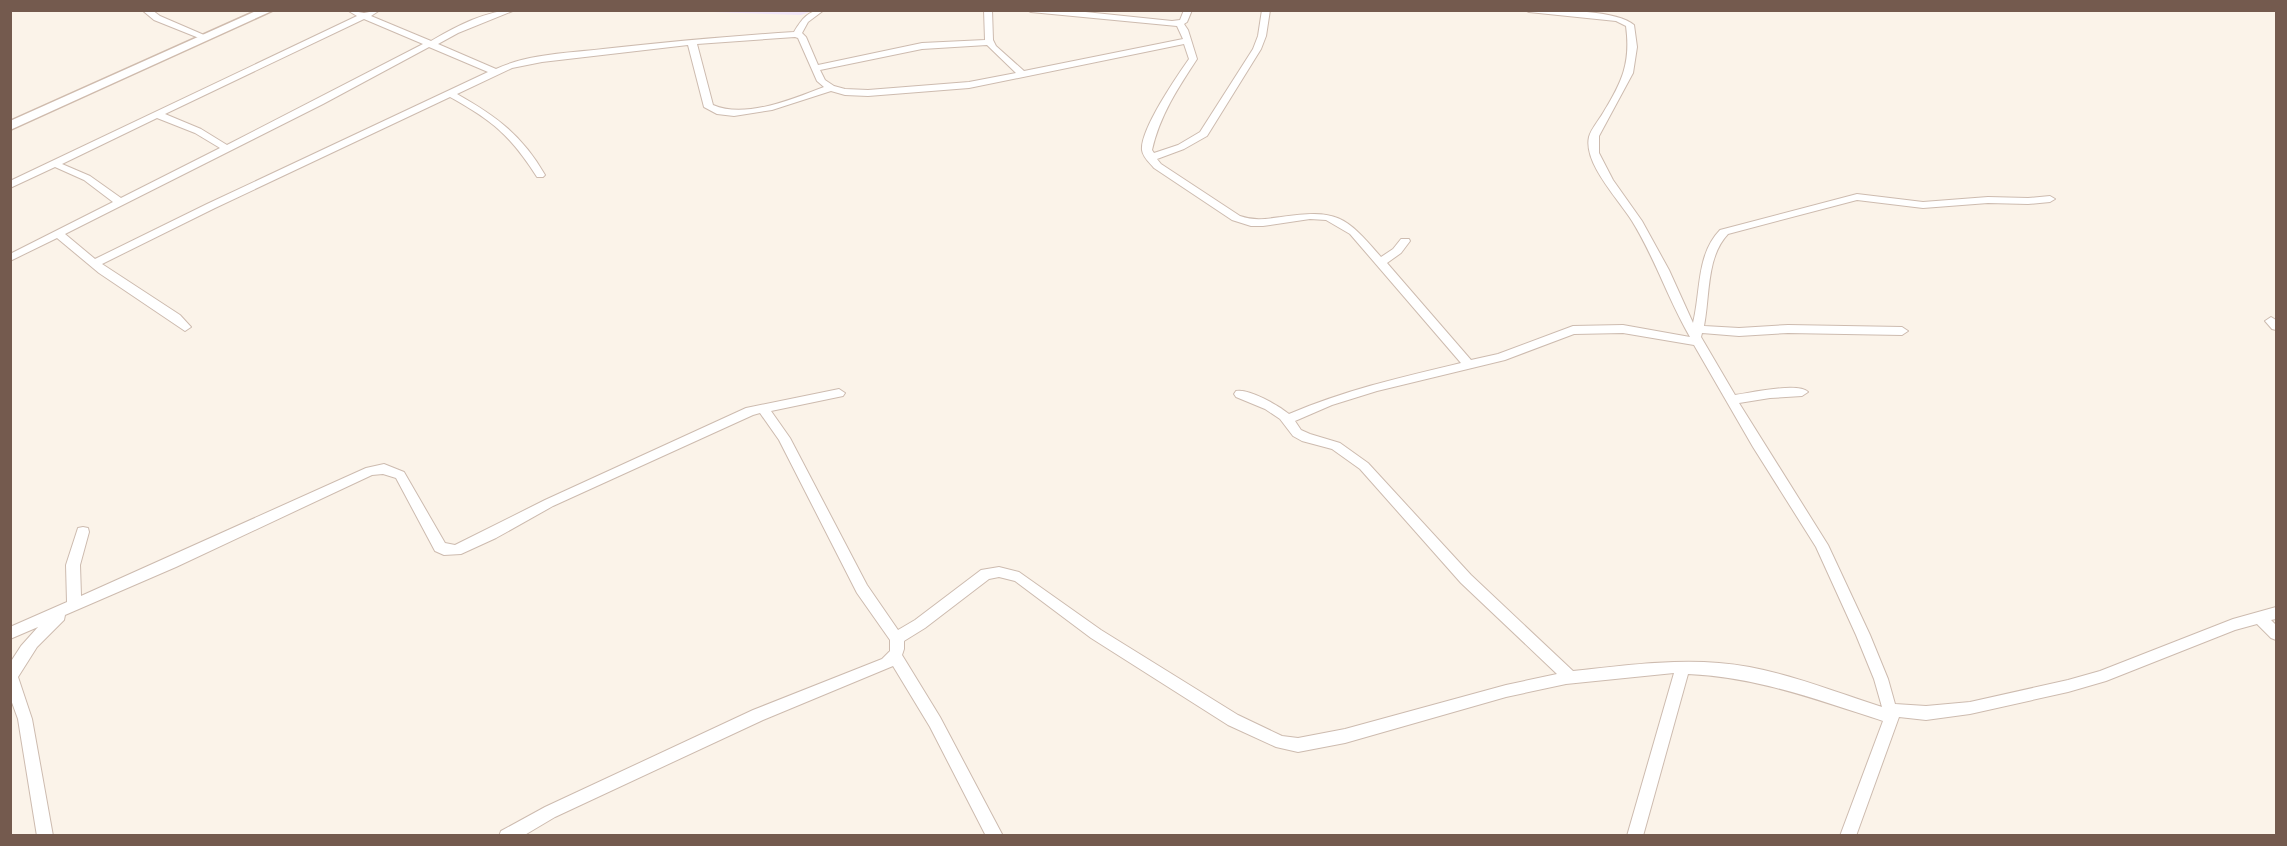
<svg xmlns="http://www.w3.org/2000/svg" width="2287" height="846" font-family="'Nunito Sans',sans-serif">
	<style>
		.education { fill: #f0e5f8 }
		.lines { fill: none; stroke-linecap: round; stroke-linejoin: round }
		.street-casing { stroke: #cdbbaf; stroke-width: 2 }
		.secondary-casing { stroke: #cfbbad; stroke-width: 3 }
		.street { fill: #fff; fill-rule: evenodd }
		.secondary { fill: #fff; fill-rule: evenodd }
	</style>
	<rect width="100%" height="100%" fill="#fbf3e9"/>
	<path class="education" d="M682,11h131l-12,4z"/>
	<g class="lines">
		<g class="street-casing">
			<path id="street" d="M142,10h10l8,6 51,22 -7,2 -50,-20z
				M347,10l17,3 16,-3 -9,6 60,25c24,-14 55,-31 84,-31l-57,23 -20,11 58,25c32,-15 72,-16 107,-20 64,-7 127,-13 191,-17 8,-13 14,-22 30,-22l-16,12 -6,11 4,4 12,28 104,-22 63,-3 -1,-30h8l1,30 3,6 28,25 159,-32 -6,-13 -146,-14 -4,-2h39l106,11 8,-1 4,-10h8l-5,12 -3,2 4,6 9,29c-19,29 -37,56 -45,91l2,3 24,-8 22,-13 53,-83 5,-13 4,-26h8l-4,26 -5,13 -54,87 -23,13 -27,10 4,5 79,52c14,5 26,3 41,1 55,-8 64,-2 100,40l12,-8 8,-10h8l1,2 -9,12 -14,10 84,97 27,-6 75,-28 50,-1 67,12c-22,-38 -35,-79 -58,-116 -13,-21 -49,-58 -43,-84 2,-8 10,-17 14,-24 19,-31 28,-50 23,-87l-10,-5 -87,-9 -4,-2c26,0 90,-1 109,15l3,22 -4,26 -34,63v17l14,27 29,41 27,49 24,53c8,-32 3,-68 27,-93l137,-36 66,8 65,-5 40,1 22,-2 5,3 -5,3 -22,2 -40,-1 -65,5 -66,-8 -129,34c-22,23 -18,62 -24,92l35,2 49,-3 114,2 6,4 -6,4 -114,-2 -49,3 -37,-3 -1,4 34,58c15,-2 63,-13 73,-3l-6,4 -32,2 -31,5 89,142 42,90 18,44 7,25 31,2 44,-4 98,-22 32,-9 133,-52 43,-12v12l-5,1 5,5v15l-5,-2 -14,-14 -22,6 -129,51 -38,11 -98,22 -44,6 -27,-3 -43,119h-16l43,-115c-65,-21 -126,-44 -195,-47l-45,162h-16l47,-163 -108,11 -60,13 -161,46 -47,9 -22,-5 -48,-22 -137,-87 -76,-57 -16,-4 -10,2 -64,49 -21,13v8l-2,6 38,62 63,119h-17l-56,-109 -37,-61 -130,54 -208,97 -32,19h-24l2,-5 44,-24 208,-97 129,-51 8,-8v-11l-33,-47 -78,-153 -19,-27 -7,2 -200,91 -57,32 -35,16 -17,1 -9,-4 -39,-73 -13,-4 -11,1 -196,92 -111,48 -1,5 -27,27 -19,30 14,42 21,117h-16l-19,-117 -8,-22v-34l11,-17 17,-19 -28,12v-12l57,-25 -1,-37 12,-37 5,-1 5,1 1,4 -9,33 1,31 285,-128 18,-4 20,8 41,71 10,2 90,-45 201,-92 93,-19 6,4 -2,3 -72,15 19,27 77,147 31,45 17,-10 66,-50 18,-3 20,5 82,58 137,85 44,21 16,2 47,-9 161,-44 51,-11 -96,-91 -101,-114 -28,-20 -30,-8 -9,-5 -13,-17 -15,-10 -29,-12 -2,-3 2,-3c13,-3 43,15 53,23 56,-24 113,-37 172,-51l-111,-129 -24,-14 -16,-1 -47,7h-12l-19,-6 -78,-52c-5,-6 -11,-11 -12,-18 -2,-20 35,-74 47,-91l-5,-15 -215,44 -101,8 -23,-1 -14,-4 -59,19 -38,6 -17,-2 -13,-7 -16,-62 -146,17 -30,6 -55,26c39,22 65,41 88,81l-2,2h-6c-27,-42 -44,-56 -87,-80l-235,111 -113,56 78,51 11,12 -6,4 -86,-58 -42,-35 -47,23v-7l103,-52 -29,-22 -29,-13 -45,21v-7l347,-165zM364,19l59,25 -196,101 -26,-16 -36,-15zM795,37l3,1 19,43 7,6c-31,12 -79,32 -111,18l-16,-61zM987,45l29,28 -47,9 -101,8 -23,-1 -11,-3 -9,-6 -5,-10 102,-21zM429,47l59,25 -281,132 -112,55 -30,-25 258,-130zM157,118l38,15 25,15 -99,50 -31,-22 -28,-12zM1623,333l71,12 59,102 63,100 40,88 18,44 8,28c-53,-17 -108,-40 -163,-44 -49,-4 -97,3 -146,8l-102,-96 -103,-112 -28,-20 -30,-9 -9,-4 -6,-9 37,-16 45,-14 128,-31 69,-26z
				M2271,317l5,3v10l-4,-1 -7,-8z"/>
		</g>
		<g class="secondary-casing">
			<path id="secondary" d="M258,10h16l-264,120v-9z"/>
		</g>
		<use href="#street" class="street"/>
		<use href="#secondary" class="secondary"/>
	</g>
	<rect width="2287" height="846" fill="none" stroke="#745a4e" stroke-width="24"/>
</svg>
